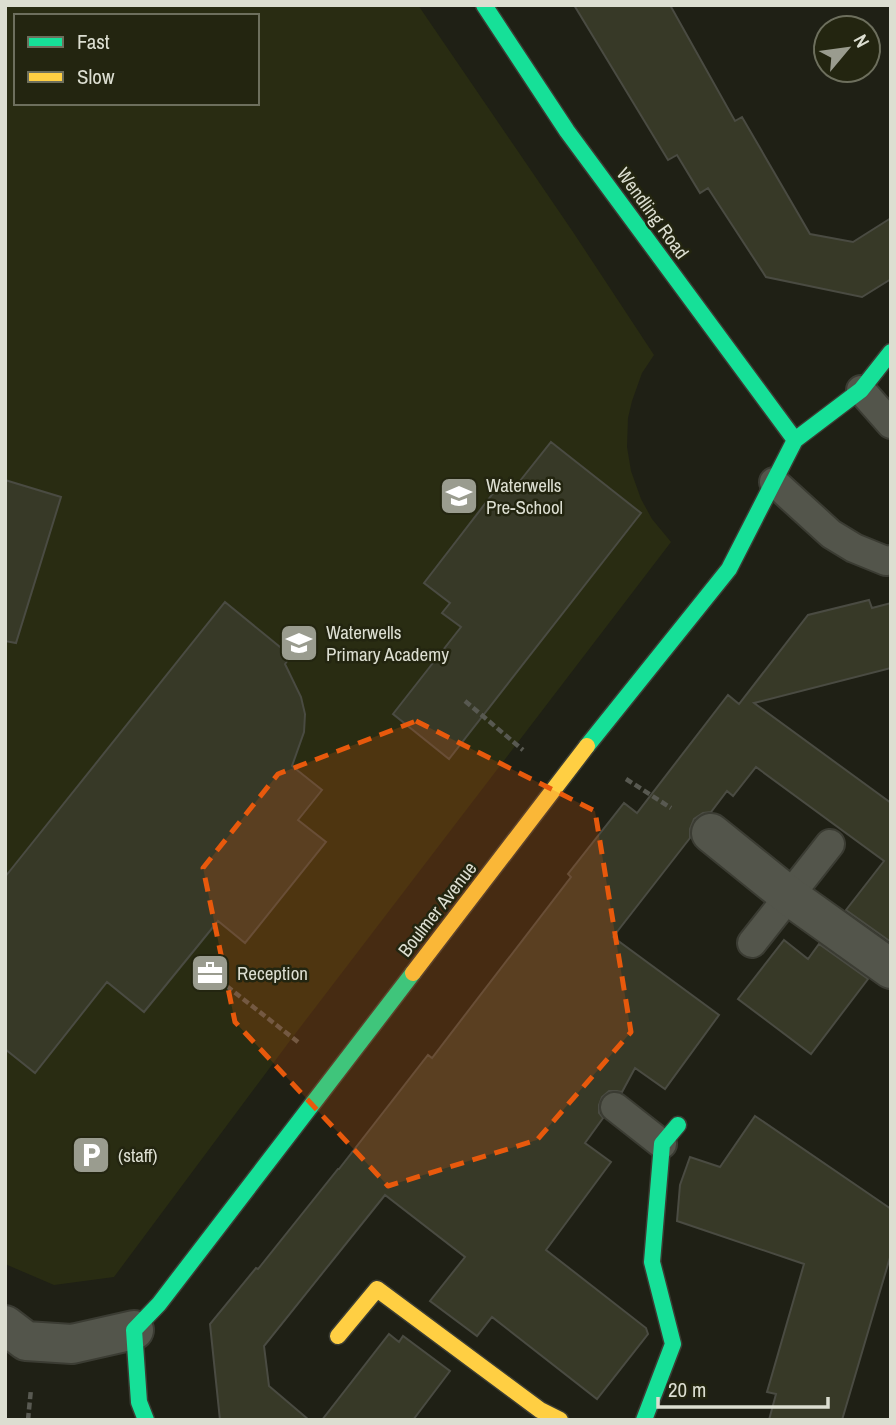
<svg xmlns="http://www.w3.org/2000/svg" width="896" height="1425" font-family="'Archivo Narrow',sans-serif">
	<style>
		.built { fill: #292c12; fill-rule: evenodd }
		.building { fill: #373927; stroke: #4a4b42; stroke-width: 2 }
		.lines { fill: none; stroke-linecap: round; stroke-linejoin: round }
		.lane-casing { stroke: #3b3c33; stroke-width: 32 }
		.street-casing { stroke: #3b3c33; stroke-width: 42 }
		.fast-casing { stroke: #3b3c33; stroke-width: 19 }
		.slow-casing { stroke: #3b3c33; stroke-width: 19 }
		.path { stroke: #585951; stroke-width: 4.5; stroke-dasharray: 7 3.5; stroke-linecap: butt }
		.lane { stroke: #53554b; stroke-width: 28 }
		.street { stroke: #53554b; stroke-width: 38 }
		.fast { stroke: #16e098; stroke-width: 16 }
		.slow { stroke: #ffcf43; stroke-width: 16 }
		.marked { fill: #e8590c; fill-opacity: 0.2; stroke: #e8590c; stroke-width: 5; stroke-dasharray: 14 9; stroke-linejoin: round }
		.labels { text-anchor: middle; stroke-width: 5; stroke-linejoin: round; paint-order: stroke }
		.street-label { font-size: 19px; fill: #dcded1; stroke: #232510 }
		.poi-label { font-size: 19px; fill: #dcded1; stroke: #232510; text-anchor: start }
	</style>
	<rect width="100%" height="100%" fill="#1f2015"/>
	<path class="built" d="M5,5h413l155,227 81,123 -12,18 -10,28 -4,17 -1,29 4,24 10,28 11,20 19,23 -379,496 -178,239 -60,8 -49,-21zM16,16h241v87h-241z"/>
	<path class="building" d="M574,5h96l65,116 7,-4 68,117 43,8 38,-24v61l-29,18 -96,-20 -58,-89 -8,5 -23,-38 -9,5z
		M551,442l90,71 -192,246 -56,-45 68,-87 -19,-14 8,-10 -26,-20 77,-100 11,8z
		M5,480l56,17 -45,146 -11,-2z
		M869,600l3,8 19,-5v65l-137,35 137,100v139l-45,-32 38,-49 -128,-94 -23,29 -6,-5 -16,21 -8,1 -9,6 -4,10v9l-77,99 106,78 -54,74 -30,-21 -13,24 -5,-1h-8l-7,6 -3,8v8l4,5 -18,25 26,19 -65,88 100,78 2,6 -51,65 -105,-82 -15,19 -47,-35 35,-44 -80,-62 -121,151 5,40 40,34h-89l-10,-96 46,-56 2,1 80,-100h1l89,-114 4,3 139,-181 -3,-3 56,-71 13,10 91,-118 11,9 69,-89z
		M225,602l66,54 -6,8 16,33 4,17 -1,18 -12,34 30,24 -24,30 28,22 -81,101 -27,-22 -74,91 -37,-30 -72,91 -30,-24v-172z
		M784,940l24,19 11,-15 49,35 -57,75 -73,-55z
		M755,1116l136,93v45l-49,166h-73l7,-26 -9,-2 37,-128 -127,-43 3,-36 10,-28 30,10z
		M389,1334l10,8 4,-6 47,35 -37,49h-91z"/>
	<g class="lines">
		<g class="lane-casing">
			<path id="lane" d="M861,390l30,34
				M774,482l57,52 23,14 32,13 5,-1
				M752,943l78,-99
				M615,1107l47,37"/>
		</g>
		<g class="street-casing">
			<path id="street" d="M711,833l78,63 102,73
				M5,1325l21,16 46,3 62,-14"/>
		</g>
		<g class="fast-casing">
			<path id="fast" d="M484,5l83,126 228,309
				M587,746l142,-177 66,-129 66,-50 30,-38
				M146,1420l-7,-18 -5,-72 25,-26 254,-331
				M644,1420l29,-76 -21,-82 10,-118 16,-19"/>
		</g>
		<g class="slow-casing">
			<path id="slow" d="M413,973l174,-227
				M338,1336l39,-47 163,121 20,10"/>
		</g>
		<path class="path" d="M465,701l58,49
			M626,779l45,29
			M210,973l88,69
			M28,1420l3,-31"/>
		<use href="#lane" class="lane"/>
		<use href="#street" class="street"/>
		<use href="#fast" class="fast"/>
		<use href="#slow" class="slow"/>
	</g>
	<path class="marked" d="M416,721l179,90 36,221 -94,108 -149,46 -153,-164 -32,-154 75,-94z"/>
	<defs>
		<g id="school-square" transform="scale(2.0125)"><rect x="-9" y="-9" width="18" height="18" rx="4" fill="#9a9c8f" stroke="#232510"/><path d="M0-5L7-2L0 1L-7-2ZM-4 1L0 2.5L4 1V4Q0 6-4 4Z" fill="#fff"/></g>
		<g id="office-square" transform="scale(2.0125)"><rect x="-9" y="-9" width="18" height="18" rx="4" fill="#9a9c8f" stroke="#232510"/><path d="M-6-3h4V-5.5h4V-3h4V5H-6ZM-1-4.5V-3h2v-1.5ZM-6 0V1H6V0Z" fill="#fff"/></g>
		<g id="parking-square" transform="scale(2.0125)"><rect x="-9" y="-9" width="18" height="18" rx="4" fill="#9a9c8f" stroke="#232510"/><path d="M-3.5-5.5H1a3.5 3.5 0 0 1 0 7H-1V5.5H-3.5ZM-1-3.4V-.6H.8a1.4 1.4 0 0 0 0-2.8Z" fill="#fff"/></g>
	</defs>
	<g fill-rule="evenodd">
		<use href="#school-square" x="459" y="496"/>
		<use href="#school-square" x="299" y="643"/>
		<use href="#office-square" x="210" y="973"/>
		<use href="#parking-square" x="91" y="1155"/>
	</g>
	<g class="labels">
		<g class="street-label">
			<text transform="translate(653 213) rotate(54)" y="7">Wendling Road</text>
			<text transform="translate(437 909) rotate(-52)" y="7">Boulmer Avenue</text>
		</g>
		<g class="poi-label">
			<text x="486" y="492">Waterwells<tspan x="486" dy="22">Pre-School</tspan></text>
			<text x="326" y="639">Waterwells<tspan x="326" dy="22">Primary Academy</tspan></text>
			<text x="237" y="980">Reception</text>
			<text x="118" y="1162">(staff)</text>
		</g>
	</g>
	<rect width="896" height="1425" fill="none" stroke="#dcded1" stroke-width="14"/>
	<rect x="14" y="14" width="245" height="91" fill="#232510" stroke="#6d6f5d" stroke-width="2"/>
	<rect x="28" y="37" width="35" height="10" fill="#16e098" stroke="#6d6f5d" stroke-width="2"/>
	<text x="77" y="49" font-size="21" fill="#dcded1">Fast</text>
	<rect x="28" y="72" width="35" height="10" fill="#ffcf43" stroke="#6d6f5d" stroke-width="2"/>
	<text x="77" y="84" font-size="21" fill="#dcded1">Slow</text>
	<g transform="translate(847 49) rotate(61)"><circle r="33" fill="#232510" stroke="#6d6f5d" stroke-width="2"/>
	<path d="M0-5L12 26L0 18L-12 26Z" fill="#9a9c8f"/>
	<text y="-10" font-size="19" font-weight="bold" text-anchor="middle" fill="#dcded1">N</text>
	</g>
	<path d="M658 1397v10h170v-10" fill="none" stroke="#dcded1" stroke-width="3.5"/>
	<text x="668" y="1397" font-size="21" fill="#dcded1" stroke="#232510" stroke-width="5" paint-order="stroke">20 m</text>
</svg>
